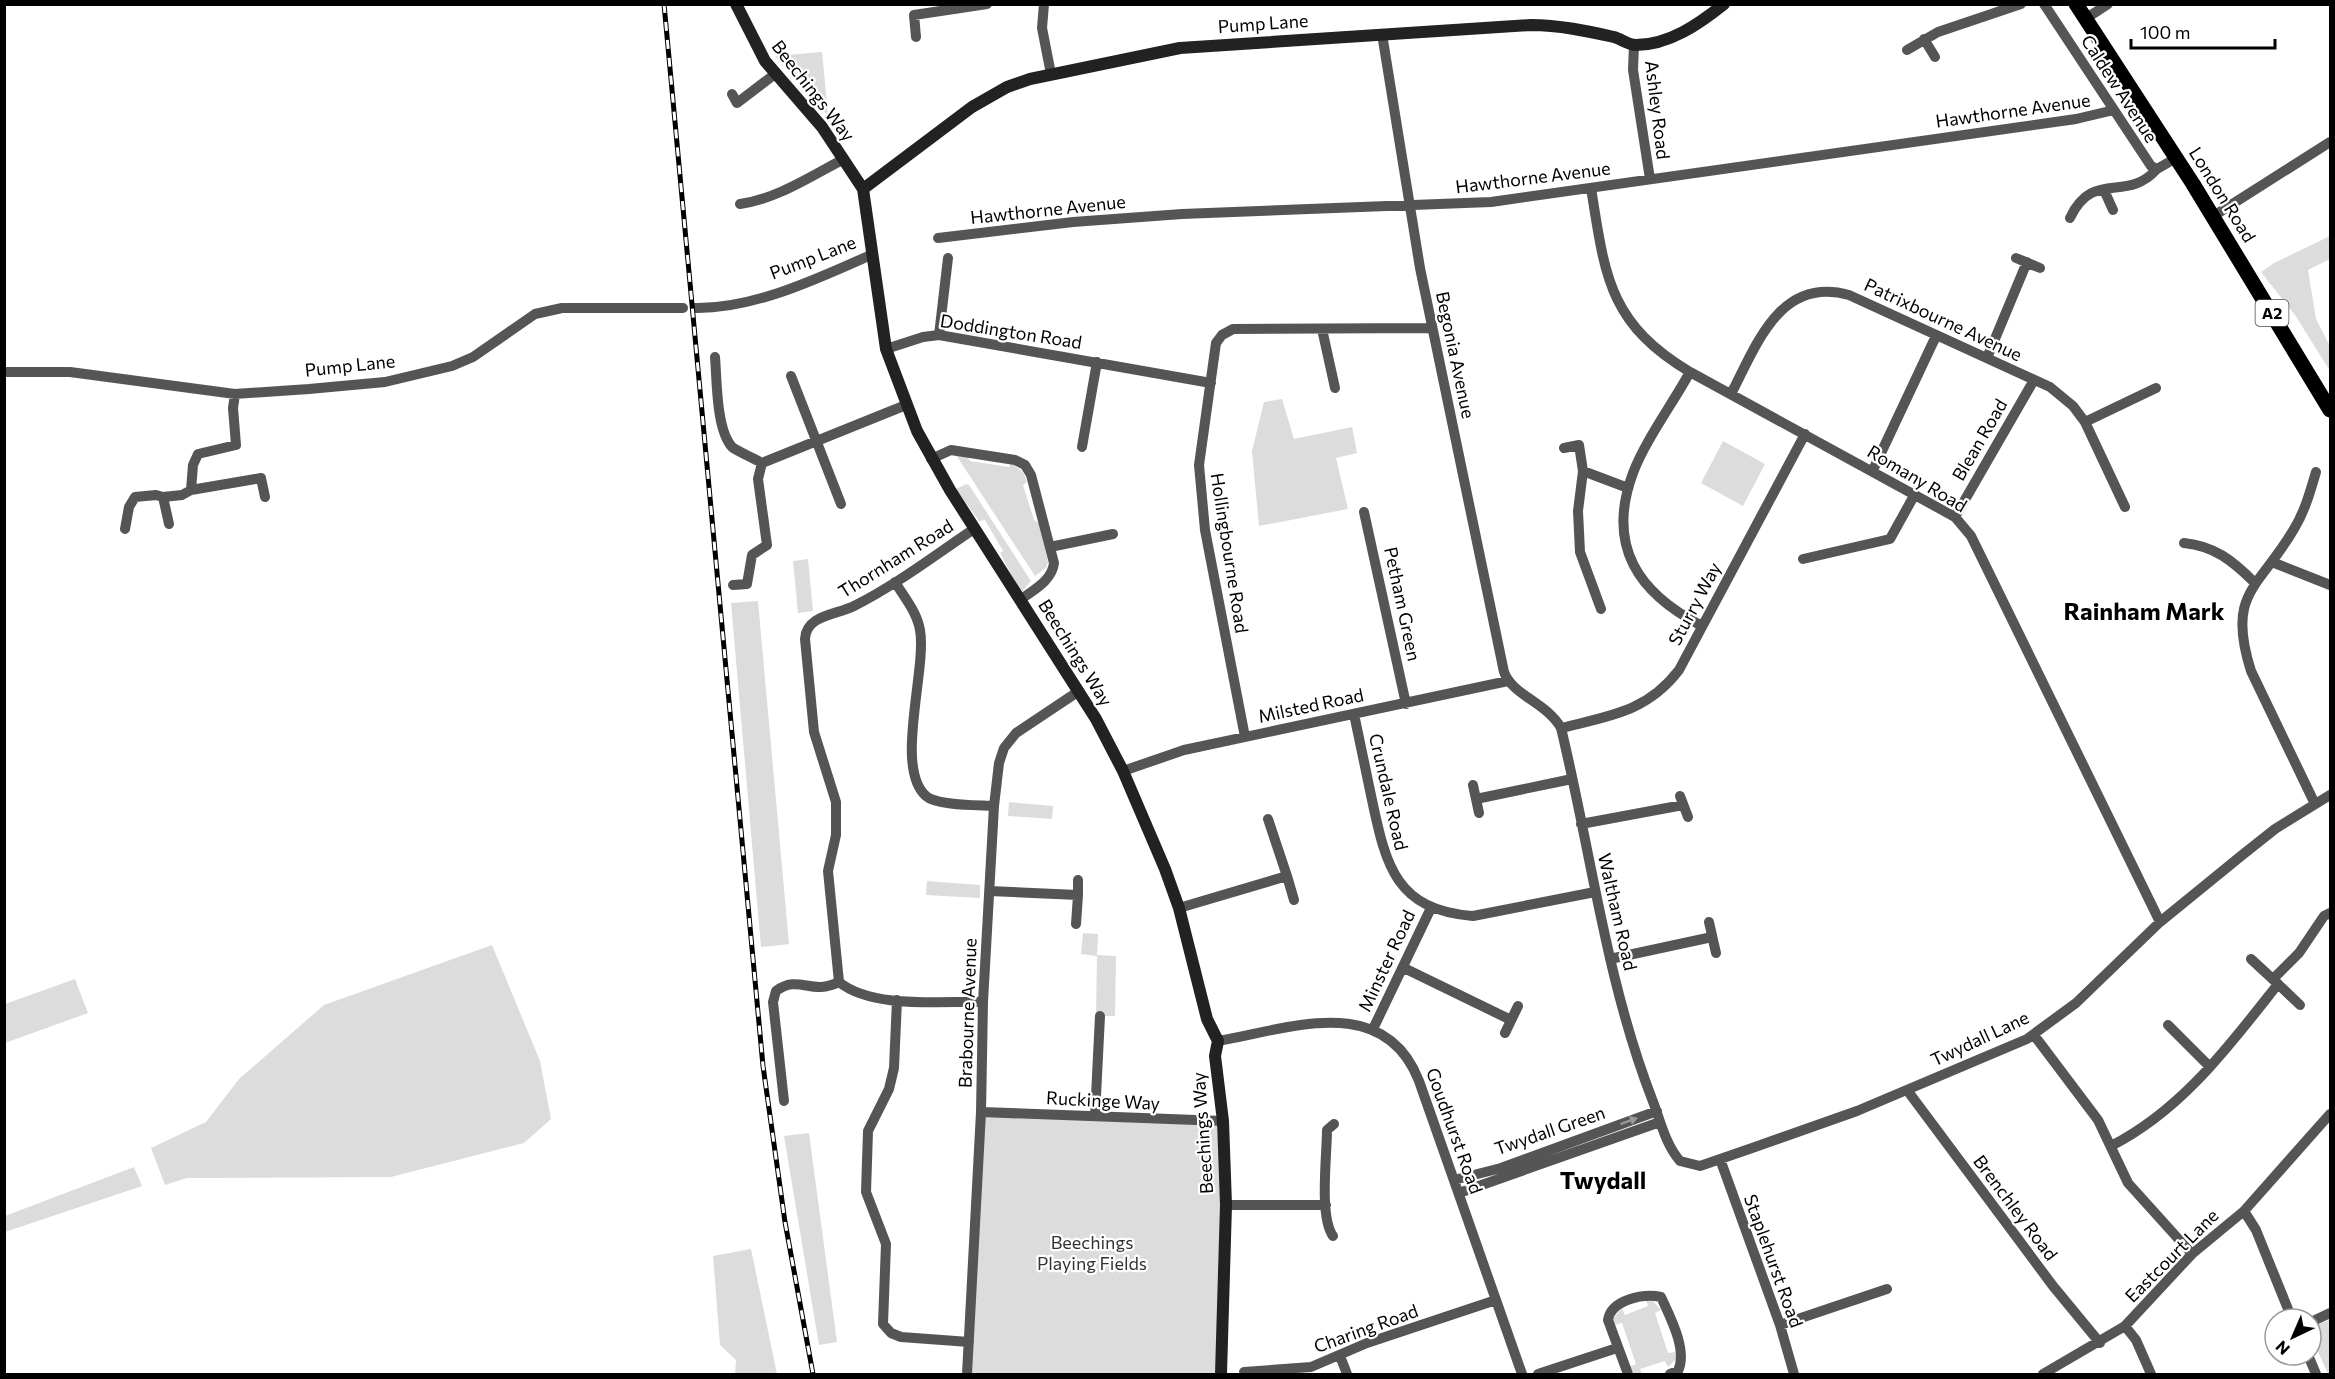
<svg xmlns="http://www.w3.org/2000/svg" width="2335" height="1379" font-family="Commissioner,sans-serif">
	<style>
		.green { fill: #dcdcdc }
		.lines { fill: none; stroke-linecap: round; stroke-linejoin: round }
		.street { stroke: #555; stroke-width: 10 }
		.secondary { stroke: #222; stroke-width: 12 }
		.primary { stroke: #000; stroke-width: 15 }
		.rail-casing { stroke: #000; stroke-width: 5 }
		.rail { stroke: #fff; stroke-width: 3; stroke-dasharray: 9; stroke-linecap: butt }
		.oneway { fill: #999 }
		.labels { text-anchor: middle; stroke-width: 4.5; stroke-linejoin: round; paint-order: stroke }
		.shield { fill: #fff; stroke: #4c4c4c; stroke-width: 1.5 }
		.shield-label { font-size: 16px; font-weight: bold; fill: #000 }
		.street-label { font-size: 18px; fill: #000; stroke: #fff }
		.park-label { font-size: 18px; fill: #333; stroke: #fff }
		.district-label { font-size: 24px; font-weight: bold; fill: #000; stroke: #fff }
	</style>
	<rect width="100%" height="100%" fill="#fff"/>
	<path class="green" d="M822,52l6,62v2l-53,-60z
		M2330,236v23l-22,11 8,49 14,27v25l-35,-56 -34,-43 13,-9z
		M1282,399l12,40 58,-12 5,26 -21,5 12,51 -89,17 -7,-75 12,-49z
		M1723,441l42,23 -22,42 -42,-23z
		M956,455l11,1 3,5 39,6 2,-4 12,9 4,10 -4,3 11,35 5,3 9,39 -2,6 -11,8z
		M966,484l3,1 62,96 -10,12 -21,-40 3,-2 -18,-31 -6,1 -23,-32z
		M808,559l5,52 -15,2 -5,-52z
		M758,601l31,343 -28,3 -30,-344z
		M1009,802l44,4 -1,13 -44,-3z
		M927,881l53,4v13l-54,-3z
		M1083,933l15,1 -1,21 19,1 -1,60h-19l1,-60 -16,-2z
		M492,945l48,116 11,58 -27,24 -133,34 -204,1 -22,7 -14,-37 55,-26 33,-43 85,-74z
		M75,979l13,34 -83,30v-39z
		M981,1112l242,9 -2,253h-254z
		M809,1133l28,209 -18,3 -35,-209z
		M134,1167l8,19 -137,46v-16z
		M751,1249l26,125h-42l1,-14 -16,-15 -7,-89z
		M1646,1300h6l9,10 -6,3 13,40 8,-1v7l-8,8 -3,-6 -25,8 2,5h-7l-6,-7 7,-3 -14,-41 -8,2 -1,-6 9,-11 3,7 23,-9z
		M2330,1320v54h-2l-17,-38v-9z"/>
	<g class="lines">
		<path class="street" d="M1044,4l-2,24 9,46
			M2044,4l107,162 6,3 19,-11
			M2085,19l23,-15
			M1382,34l38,234 84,404c9,24 42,30 57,56 30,124 45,252 91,371 8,20 13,45 28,62l20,5 55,-19 102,-36 170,-72 49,-36 84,-81 81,-66 34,-27 55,-34
			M916,37l-2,-22 73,-11
			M1924,39l11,18
			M1634,45l-1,25 17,109
			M1907,50l31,-18 83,-28
			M732,94l5,9 38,-29
			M1591,188c14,87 17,135 99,184l265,145 16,19 189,386
			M2104,190l9,20
			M740,204c37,-5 71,-28 104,-45
			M2212,217l118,-75
			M2070,218c23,-49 56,-15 86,-48
			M938,238l135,-16 109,-8 309,-12 585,-83 38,-9
			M2016,258l24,10
			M695,308c59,1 124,-30 178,-54
			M1322,329l13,59
			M939,335l9,-77
			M886,349l37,-12 16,-2 272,48
			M715,357c2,23 1,72 17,90 5,4 23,12 30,16
			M1987,358l40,-96
			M4,372h66l165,22 74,-5 76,-7 67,-16 21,-9 62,-43 27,-6h121
			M1690,372c-17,31 -45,69 -57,101 -27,73 5,120 69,153
			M791,376l50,128
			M235,394l-2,14 3,37 -38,9 -5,11 -2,25 70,-12 4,19
			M1731,394c26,-50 49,-118 118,-99l201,92 23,19 12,16 40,85
			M2085,422l71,-34
			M1082,447l15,-85
			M1564,448l15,-3 4,26
			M931,459l20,-9 64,10 10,5 6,10 23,88c-2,18 -21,27 -34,37
			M762,463l144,-58
			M1873,470l63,-134
			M1364,512l42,192
			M1955,517l79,-137
			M169,524l-6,-27 19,-2 9,-5
			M125,529l4,-22 6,-10 21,-2 7,2
			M974,529c-39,26 -78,56 -120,77 -18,9 -48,9 -49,33l9,93 22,70v33l-8,36 11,111c33,27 103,19 144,20
			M2184,543c30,3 48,17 70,39
			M1050,547l63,-13
			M1803,559l87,-20 25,-45
			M2272,562l58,23
			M895,582c9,15 22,30 25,48 7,40 -26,138 6,166 11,10 53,9 68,10
			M733,585l14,-1 5,-29 15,-10 -9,-66 4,-16
			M1601,609l-21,-57 -2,-41 5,-40 45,17
			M1354,714c6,29 12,58 18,86 14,66 24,110 101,116l122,-24
			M1561,728c48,-12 86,-16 118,-58l126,-236
			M1245,737l-40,-207 -6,-65 17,-122 6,-8 11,-6 198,-1
			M1123,771l61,-21 324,-69
			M1473,785l6,28
			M1680,796l8,21
			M1476,799l96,-20
			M2315,804l-64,-133c-25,-79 8,-82 43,-142 11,-18 16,-37 22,-57
			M1581,824l102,-19
			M1287,876l7,24
			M990,891l88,4 -2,29
			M1078,895v-15
			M1179,908l108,-32 -19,-57
			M1709,922l7,31
			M1610,959l102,-22
			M1404,968l107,52
			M2273,979l26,-26 25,-37 6,-3
			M2278,984l22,21
			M897,1000l-3,68 -5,21 -21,42 -2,61 20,52 -3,80 8,9 10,4 68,5
			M2168,1025l42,42
			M1373,1029l58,-121
			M1505,1033l13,-27
			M2034,1035l64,85 30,63 64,71
			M1218,1041c70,-12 166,-50 201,40l103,293
			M1907,1090l146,196 47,57
			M784,1101l-11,-99 3,-11c23,-17 35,5 63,-9
			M981,1112l242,9
			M1095,1116l5,-100
			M2111,1146c71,-36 118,-100 167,-162l-27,-25
			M1720,1159l60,166 14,49
			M1454,1180l47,-12 156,-57
			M1459,1193l201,-71
			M1226,1205h100
			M2244,1211l12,19 36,89
			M1333,1236c-14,-19 -6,-81 -6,-106l7,-6
			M2311,1322l19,-9
			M1780,1325l107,-36
			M2125,1326l11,14 15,34
			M2308,1355l8,19
			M1340,1356l7,18
			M1244,1372l67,-5 56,-24 129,-43
			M967,1374l14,-262 2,-110 11,-196 5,-43 5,-15 12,-15 63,-42
			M1538,1374l79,-26
			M1628,1374l-20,-54c3,-20 35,-27 53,-23 9,20 27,53 17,74l-8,3
			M2043,1374l82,-48 67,-72 52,-43 86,-97"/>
		<path class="secondary" d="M736,4l29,57 57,66 41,62 23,160 31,82 33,59 146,229 27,52 42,98 14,39 28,111 11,22 -3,15 8,65 3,84 -5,169
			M863,189l109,-82 35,-20 23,-8 150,-31 351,-23c28,0 56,6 83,12 7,2 15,8 22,8 33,0 63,-21 88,-41"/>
		<path class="primary" d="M2076,4l117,180 137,226"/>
		<g class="rail-casing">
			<path id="rail" d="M664,4l99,1062 22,156 28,152"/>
		</g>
		<use href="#rail" class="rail"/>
	</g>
	<defs><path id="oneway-solid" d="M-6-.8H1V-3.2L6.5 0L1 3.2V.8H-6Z" transform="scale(1.5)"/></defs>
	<use class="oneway" href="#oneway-solid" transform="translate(1629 1121) rotate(-20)"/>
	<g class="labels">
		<rect class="shield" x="2255.5" y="300" width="33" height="26" rx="4.5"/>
		<g class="shield-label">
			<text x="2272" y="319">A2</text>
		</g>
		<g class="street-label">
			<text transform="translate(1263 24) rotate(-4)" y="6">Pump Lane</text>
			<text transform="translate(2119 89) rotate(57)" y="6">Caldew Avenue</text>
			<text transform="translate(813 91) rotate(52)" y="6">Beechings Way</text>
			<text transform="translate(1657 110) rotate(83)" y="6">Ashley Road</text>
			<text transform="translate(2013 111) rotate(-8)" y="6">Hawthorne Avenue</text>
			<text transform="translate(1533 178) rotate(-7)" y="6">Hawthorne Avenue</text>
			<text transform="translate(2222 195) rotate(58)" y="6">London Road</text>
			<text transform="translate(1048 210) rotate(-6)" y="6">Hawthorne Avenue</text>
			<text transform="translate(813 258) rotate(-21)" y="6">Pump Lane</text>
			<text transform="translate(1943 320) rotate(25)" y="6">Patrixbourne Avenue</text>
			<text transform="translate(1011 332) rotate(9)" y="6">Doddington Road</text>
			<text transform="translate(1455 355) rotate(78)" y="6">Begonia Avenue</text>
			<text transform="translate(350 366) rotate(-6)" y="6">Pump Lane</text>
			<text transform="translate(1980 440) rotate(-60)" y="6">Blean Road</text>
			<text transform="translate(1917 479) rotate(31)" y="6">Romany Road</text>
			<text transform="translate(1229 553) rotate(81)" y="6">Hollingbourne Road</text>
			<text transform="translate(896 559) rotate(-32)" y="6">Thornham Road</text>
			<text transform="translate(1402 604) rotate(78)" y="6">Petham Green</text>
			<text transform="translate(1695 604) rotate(-62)" y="6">Sturry Way</text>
			<text transform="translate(1075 653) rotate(58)" y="6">Beechings Way</text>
			<text transform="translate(1311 706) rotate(-12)" y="6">Milsted Road</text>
			<text transform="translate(1388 792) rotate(77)" y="6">Crundale Road</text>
			<text transform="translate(1617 912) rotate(77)" y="6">Waltham Road</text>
			<text transform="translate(1387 961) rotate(-65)" y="6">Minster Road</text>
			<text transform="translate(968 1013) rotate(-88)" y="6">Brabourne Avenue</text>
			<text transform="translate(1980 1039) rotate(-25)" y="6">Twydall Lane</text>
			<text transform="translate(1103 1101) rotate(3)" y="6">Ruckinge Way</text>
			<text transform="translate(1454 1131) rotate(70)" y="6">Goudhurst Road</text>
			<text transform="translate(1550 1131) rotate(-19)" y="6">Twydall Green</text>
			<text transform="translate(1203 1133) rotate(-94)" y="6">Beechings Way</text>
			<text transform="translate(2015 1208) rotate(53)" y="6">Brenchley Road</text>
			<text transform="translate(2172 1256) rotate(-45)" y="6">Eastcourt Lane</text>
			<text transform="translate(1773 1261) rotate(70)" y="6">Staplehurst Road</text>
			<text transform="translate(1366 1329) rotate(-20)" y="6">Charing Road</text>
		</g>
		<g class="park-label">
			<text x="1092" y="1249">Beechings<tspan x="1092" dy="21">Playing Fields</tspan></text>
		</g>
		<g class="district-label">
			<text x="2144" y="620">Rainham Mark</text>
			<text x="1603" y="1189">Twydall</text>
		</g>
	</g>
	<rect width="2335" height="1379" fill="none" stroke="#000000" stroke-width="12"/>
	<g transform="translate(2293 1337) rotate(224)"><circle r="28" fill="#ffffff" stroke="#999999" stroke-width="1.5"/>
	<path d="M0-4.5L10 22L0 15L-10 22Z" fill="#000000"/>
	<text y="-9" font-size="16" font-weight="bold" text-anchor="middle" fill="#000000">N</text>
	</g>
	<path d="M2131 39v9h144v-9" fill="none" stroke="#000000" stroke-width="3"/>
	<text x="2140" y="39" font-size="18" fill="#000000" stroke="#ffffff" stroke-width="4.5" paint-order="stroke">100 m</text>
</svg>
